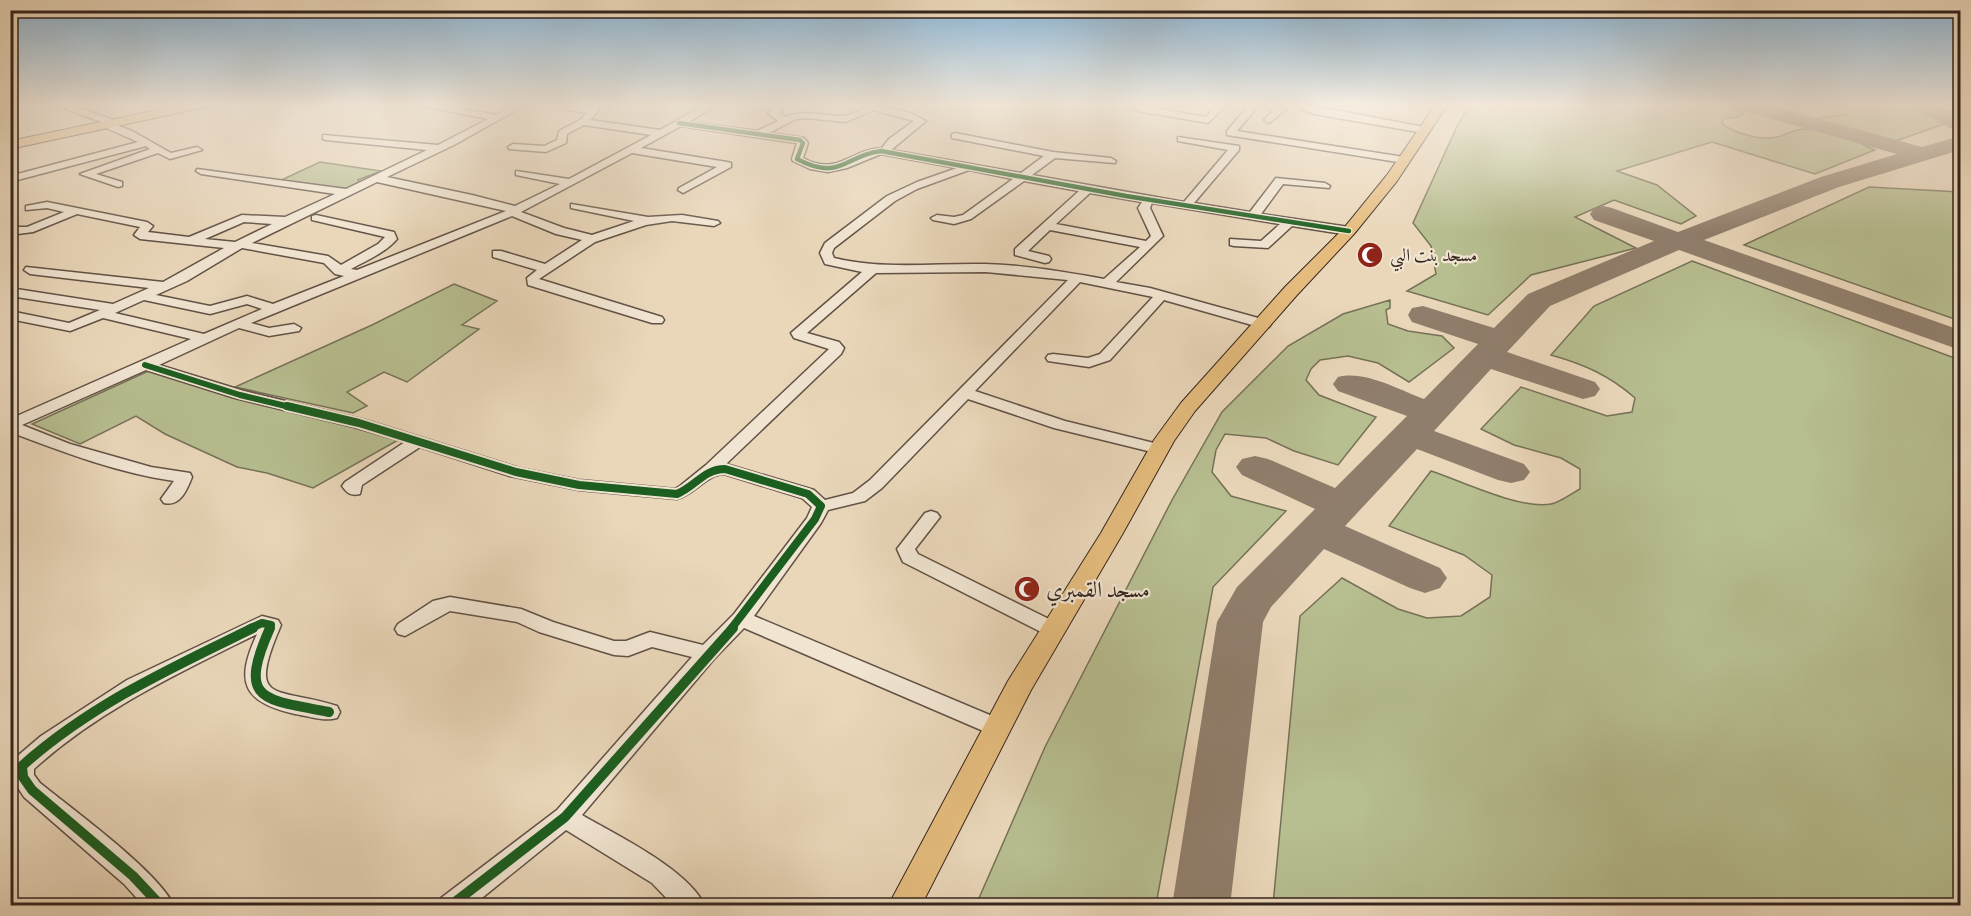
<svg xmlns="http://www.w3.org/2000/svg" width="1971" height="916" font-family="'Libre Bodoni',Amiri,serif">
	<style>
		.green { fill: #b7be90; stroke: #767258; stroke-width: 1.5 }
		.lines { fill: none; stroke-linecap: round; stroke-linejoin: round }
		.taxiway { fill: #907e6c; fill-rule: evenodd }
		.minor-casing { stroke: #625246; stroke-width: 3 }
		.major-casing { stroke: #35261f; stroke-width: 2 }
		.minor { fill: #f1e5d2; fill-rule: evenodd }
		.major { fill: #e5bc7d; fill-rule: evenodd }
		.cycleway-far3-casing { stroke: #f1e5d2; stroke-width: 7 }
		.cycleway-far2-casing { stroke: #f1e5d2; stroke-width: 9 }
		.cycleway-far1-casing { stroke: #f1e5d2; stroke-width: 12 }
		.cycleway-casing { stroke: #f1e5d2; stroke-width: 14 }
		.cycleway-far3 { stroke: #1b5e20; stroke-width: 4.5 }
		.cycleway-far2 { stroke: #1b5e20; stroke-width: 6 }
		.cycleway-far1 { stroke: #1b5e20; stroke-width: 8 }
		.cycleway { stroke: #1b5e20; stroke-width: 10 }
		.labels { text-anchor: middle; stroke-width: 4.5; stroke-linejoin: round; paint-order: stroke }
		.far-poi-label { font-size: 18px; fill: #35261f; stroke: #f1e5d2; text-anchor: start }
		.poi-label { font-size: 22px; fill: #35261f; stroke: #f1e5d2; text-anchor: start }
	</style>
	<rect width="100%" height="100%" fill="#ead7ba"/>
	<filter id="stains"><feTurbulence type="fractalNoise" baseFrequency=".00333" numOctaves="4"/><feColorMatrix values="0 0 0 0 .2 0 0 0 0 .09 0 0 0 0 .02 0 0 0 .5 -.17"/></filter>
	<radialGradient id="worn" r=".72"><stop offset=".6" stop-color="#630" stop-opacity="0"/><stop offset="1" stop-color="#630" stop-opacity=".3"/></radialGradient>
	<path class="green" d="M1470,104h251l16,5 6,4 -4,4 -17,2 1,6c16,9 39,17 58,11 8,-3 13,-6 22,-7 23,0 52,11 72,21l-60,24 -103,-32 -95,29 40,14 39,31 -15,8 -67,-24 -39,17 61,31 -105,27 -43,40 -81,-24 29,-17 -5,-28 -18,-23 45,-99z
		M1839,104h70l35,20 -48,17 -68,-16 -15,-6 35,-5 -1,-6z
		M320,162l61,9 -23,9 1,2 -15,8 -65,-9z
		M1869,187l91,5v129l-216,-76z
		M1692,261l268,99v545h-687l27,-289 42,-38 56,31 29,9 34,-2 29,-19 2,-22 -28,-20 -75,-29 42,-55c31,10 90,39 120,33 10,-2 21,-11 29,-15v-20l-19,-11 -47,-13 -33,-16 40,-42 86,29 25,-4 3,-14c-26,-23 -52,-34 -84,-43l43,-49z
		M454,284l43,17 -35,24 17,4 -72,53 -23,-10 -37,20 20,14 -14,7 -118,-26 137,-62z
		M1390,300v8l-4,2 2,14 20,7 34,5 12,12 -45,34 -31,-19 -30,-7 -28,4 -9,9 -5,11 13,15 57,22 -38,48 -44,-14 -28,-13 -41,-4 -9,16 -4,22 19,24 55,15 -73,76 -57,318h-180l69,-158 127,-247 50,-88 66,-66 55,-32z
		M155,368l118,39 127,32 -87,49 -46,-15 -30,-6 -72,-33 -29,-18 -56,28 -48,-20z"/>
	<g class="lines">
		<path class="taxiway" d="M1729,104h35l158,43 38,-11v14l-121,37 -135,53 256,90v20l-281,-100 -129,56 -43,46 88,30 5,7 -5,7 -12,3 -92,-30 -57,62 90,33 6,8 -6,8 -13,3 -13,-3 -81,-31 -72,77 95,42 7,10 -7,10 -15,5 -15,-5 -86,-39 -53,58 -8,15 -33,284h-58l45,-284 20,-35 78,-78 -73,-34 -6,-8 6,-8 13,-3 13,3 67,29 72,-72 -69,-25 -5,-7 5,-7c27,-7 61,13 86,22l54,-55 -66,-22 -4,-7 4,-7 11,-2 71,22 34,-34 126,-53 -60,-21 -4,-6 4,-6 9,-2 9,2 66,24 143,-55 76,-23 -165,-46z
			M1911,104h27l22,12v14l-8,-1 -38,-21z"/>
		<g class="minor-casing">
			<path id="minor" d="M53,104h14l44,15v4l21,8 39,22 26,-6 5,3 -32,9 -12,-6 -62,21 26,8v4l-4,1 -38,-13 70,-25 -4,-3 -136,36v-6l128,-34 -34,-15v-4z
				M412,104h51l-5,4 38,7 19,-11h12l-73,41 -67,32 85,18 43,11 45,-22 -44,-9v-4l53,8 82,-44 -67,-10 -17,9 -1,9 -20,9 -37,-3 -1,-2 5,-3 31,2 13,-6 2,-9 21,-11 7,-7 -24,-4v-4l29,3 3,-4h10l-15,16 70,10 46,-26h12l-29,18 68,9 21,-10 -10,-8 9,-9h10l-8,9 7,4c19,-8 37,-1 56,-1 13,0 23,-12 40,-12l-1,2 29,7 16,8 -35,29 130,23 23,-17 -92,-18v-4l3,-1 98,19 58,6 5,3 -1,2 -60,-5 -23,17 152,27 44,-52 -50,-9v-4l61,9v4l-45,53 56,9 26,-34 49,5 5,3 -1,2 -46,-4 -22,30 88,13 6,4 -6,4 -57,-9 -24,22 -34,-2 -4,-1v-6l31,2 19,-17 -128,-21 -2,5 13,28 -47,46 34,6 119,33 2,3 -2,3h-10l-95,-27 -54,60 -21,7 -41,-6 -2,-3 2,-3 5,-1 35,4 12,-4 53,-57 -73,-15 -105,109 90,30 101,25 2,3 -2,3 -6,2 -106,-26 -86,-29 -86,89 -17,13 -37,9 -7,13 -67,93 250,105 3,6 -3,6 -8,3 -8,-3 -244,-105 -30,31 -132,156c34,20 106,54 123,91h-31l-22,-23 -86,-53 -94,76h-35l4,-8 116,-88 135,-153 -40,-10 -24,9 -14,-1 -75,-23 -22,-10 -67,-11 -45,25 -7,-2 -3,-5 3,-5 35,-23 17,-4 71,12 32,13 61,19h12l24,-9 53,13 31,-31 73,-96 5,-11 -10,-9 -78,-24c-17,0 -30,21 -47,25l-98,-9 -69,-14 -90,-29 -58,38 -2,9c-9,2 -12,0 -18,-8l3,-4 60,-40 -51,-15 -119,-29 -89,-28 -124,55 48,19 81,23 39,6 2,4c-5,13 -12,30 -28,26l-3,-4 13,-18c-56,-8 -111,-29 -164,-49v-13l181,-80 -88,-21 -33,13 -60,-12v-8l59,12 31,-13 -90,-14v-8l103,16 36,-16 -119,-14 -6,-4 2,-3 137,15 61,-34 -84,-9 -6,-4 6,-8 -63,-13 -44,18 -23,3v-8h17l37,-15 -17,-4 -21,2v-4l21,-4 100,20 6,4 -5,6 41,5 53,-22 43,2 50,-23 -134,-20 -5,-3 1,-2 149,20 81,-39 -101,-10 -3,-1v-4l115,10 50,-26zM873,110l41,11 -25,18 -7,9c-32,1 -44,29 -79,10l5,-15 -4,-5 -35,-5 27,-14 10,-1 40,4zM681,126l116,17 -5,16 1,2 17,8 18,3 19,-4 34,-14 76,14 -40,14 -30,14 -62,47 -5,10 5,11 37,8 -71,61 3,5 35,11 -123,116 -26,21 -5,3 -96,-9 -60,-12 -154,-48 -121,-29 -85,-26 80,-37 30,8 30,-5 2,-3 -7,-4 -25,4 -18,-5 261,-107 44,18 26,6 -37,24 -44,-13h-8v6l44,13 -10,8 1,7 124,38h10l2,-3 -2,-3 -123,-38 56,-37 51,-17 26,-4 42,5 6,-3 -2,-2 -36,-6 -34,2 -77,-13v4l63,13 -42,14 -28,-7 -43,-16 111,-59 85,14 -38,21 -1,2 5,3 48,-26v-4l-4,-1 -86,-14zM969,170l44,9 -50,36 -9,2 -17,-2 -6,3 2,2 21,4 17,-5 53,-38 55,10 -64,58v6l30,8 4,-1 2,-3 -2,-3 -21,-5 22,-21 90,17 -36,32c-39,-7 -79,-14 -119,-15 -51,-1 -101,6 -151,-6l-2,-5 2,-5 61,-47 22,-12zM377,182l129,29 -149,59 -6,-1c16,-9 34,-16 46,-30l-3,-7 -78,-17 -4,1v4l73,17 -7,7 -37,21 -13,-9 -76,-13zM1090,193l52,9 -4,6 13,28 -5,5 -90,-17zM244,222l28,2 -37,18 -30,-3zM242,248l82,15 11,11 9,2 -71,28 -26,-8 -37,10 -54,-11 31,-14zM986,272l82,8 -198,200 -17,13 -28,7 -11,-10 -88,-26 115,-110 3,-6 -5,-6 -32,-9 69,-60zM144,300l66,14 37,-10 15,5 -58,25 -89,-21z
				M1218,104h9l-19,19 -70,-12 -5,-3 5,-3 68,12z
				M1250,104h25l11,5 -17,14 -5,-3 10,-10 -15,-5 -22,26 167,26 5,3 -5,3 -177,-28v-4z
				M1303,104l121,23 5,3 -5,3 -110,-19 -11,-4z
				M931,511l6,2 3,4 -25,32 3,5 141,70 3,5 -3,5 -7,2 -7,-2 -142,-72 -6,-13 28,-36z
				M262,616l16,4 3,5c-35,82 -6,61 56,81l3,6 -3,6c-13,4 -29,-2 -42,-4 -53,-12 -60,-32 -38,-80 -78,39 -158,76 -223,135v6l6,8c32,26 119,89 134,123h-30l-20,-22 -100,-87 -13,-20v-11l3,-7 27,-23 86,-56z"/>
		</g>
		<g class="major-casing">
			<path id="major" d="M187,104h25l-6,3 -196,42v-8z
				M1436,104h12l-51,77 -43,53 -57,61 -102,116 -21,30 -51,92 -92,157 -110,216h-33l120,-225 93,-148 53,-93 27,-37 104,-116 59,-59 43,-53z"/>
		</g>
		<use href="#minor" class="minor"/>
		<use href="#major" class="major"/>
		<g class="cycleway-far3-casing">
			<path id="cycleway-far3" d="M679,123l121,17 3,3 -6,16c44,23 48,-4 84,-8l245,45 223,35"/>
		</g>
		<g class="cycleway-far2-casing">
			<path id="cycleway-far2" d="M145,365l95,30 54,13"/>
		</g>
		<g class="cycleway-far1-casing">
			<path id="cycleway-far1" d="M287,406l72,17 157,49 63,13 98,9c19,-8 27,-25 48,-25l83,25 13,12 -6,13 -84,110
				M249,629l13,-6 9,2 -2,4"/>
		</g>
		<g class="cycleway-casing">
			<path id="cycleway" d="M270,628c-33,74 -7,71 59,84
				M161,906l-28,-30 -101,-86 -9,-13 -1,-11c68,-61 149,-98 231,-138
				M450,906l115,-89 168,-189"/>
		</g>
		<use href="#cycleway-far3" class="cycleway-far3"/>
		<use href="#cycleway-far2" class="cycleway-far2"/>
		<use href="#cycleway-far1" class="cycleway-far1"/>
		<use href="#cycleway" class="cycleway"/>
	</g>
	<linearGradient id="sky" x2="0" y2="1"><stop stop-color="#8ab5d6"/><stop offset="0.45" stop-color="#f6ede0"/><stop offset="1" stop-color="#f6ede0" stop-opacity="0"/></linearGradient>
	<rect width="1971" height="233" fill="url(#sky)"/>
	<defs>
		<g id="mosque-disc" transform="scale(1.35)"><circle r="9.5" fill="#8f2418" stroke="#f1e5d2"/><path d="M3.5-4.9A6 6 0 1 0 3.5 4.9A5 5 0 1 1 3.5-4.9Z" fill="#fff"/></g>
	</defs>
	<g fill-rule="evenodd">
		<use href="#mosque-disc" x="1370" y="255"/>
		<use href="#mosque-disc" x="1027" y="589"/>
	</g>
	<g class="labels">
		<g class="far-poi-label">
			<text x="1390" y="261">مسجد بنت البي</text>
		</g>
		<g class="poi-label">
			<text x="1046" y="597">مسجد القمبري</text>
		</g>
	</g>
	<rect width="1971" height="916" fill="none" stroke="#ead7ba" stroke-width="36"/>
	<rect x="12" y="12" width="1947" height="892" fill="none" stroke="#35261f" stroke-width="3"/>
	<rect x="18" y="18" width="1935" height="880" fill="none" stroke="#35261f" stroke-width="1.5"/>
	<rect width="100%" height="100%" filter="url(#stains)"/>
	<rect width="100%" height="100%" fill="url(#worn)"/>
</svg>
